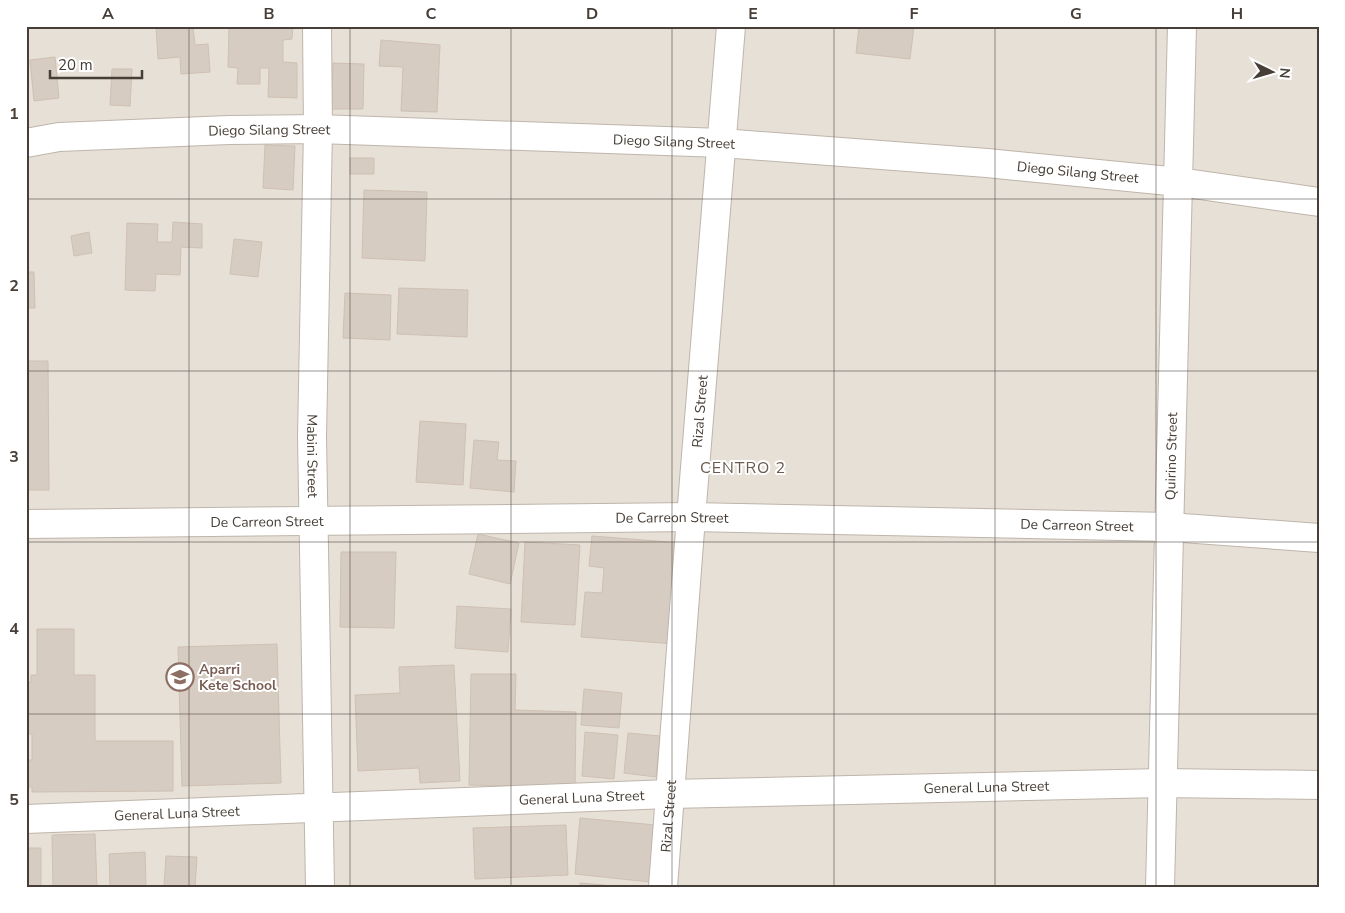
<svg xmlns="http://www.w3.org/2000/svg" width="1345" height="913" font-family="'Nunito Sans',sans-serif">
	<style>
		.residential { fill: #e7e0d7 }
		.building { fill: #d7ccc1; stroke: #cfc0b2 }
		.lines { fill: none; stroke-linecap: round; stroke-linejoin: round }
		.minor-casing { stroke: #beb5ab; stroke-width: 30 }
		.tertiary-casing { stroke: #beb5ab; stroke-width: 30 }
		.minor { stroke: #fff; stroke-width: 28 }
		.tertiary { stroke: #fff; stroke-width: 28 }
		.grid { fill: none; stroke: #463e37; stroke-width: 1; stroke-opacity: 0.55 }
		.labels { text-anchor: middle; stroke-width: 4; stroke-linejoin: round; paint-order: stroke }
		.street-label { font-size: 14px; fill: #463e37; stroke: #fff }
		.education-label { font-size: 14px; font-weight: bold; fill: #785e54; stroke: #fff; text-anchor: start }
		.quarter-label { font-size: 16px; letter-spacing: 1px; fill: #695b4f; stroke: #fff }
		.neatline { fill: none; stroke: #463e37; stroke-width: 2 }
		.grid-label { font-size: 16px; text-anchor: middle; font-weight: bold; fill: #463e37 }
	</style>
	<rect width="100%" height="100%" fill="#f3eee9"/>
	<path class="residential" d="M26,26h1293v861h-1293z"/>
	<path class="building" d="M156,26h37l2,19 13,-1 2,28 -29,2 -1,-17 -22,2z
		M229,26h64l-1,13 -9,1v22l14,1v35l-29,-1 1,-29h-9v16h-23l1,-16 -10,-1z
		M859,26h55l-4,33 -54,-6z
		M381,40l59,5 -3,67 -36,-1 2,-44 -24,-1z
		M55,57l4,41 -25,3 -4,-41z
		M333,63l31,1 -1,45h-32z
		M112,69h20l-2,37 -20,-1z
		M265,145l30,1 -2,44 -30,-2z
		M350,158h24v16h-24z
		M364,190l63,2 -2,69 -63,-3z
		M173,222l29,2v24l-21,-1 -1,28 -24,-1 -1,17 -30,-1 2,-67 31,1 -1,18h15z
		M89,232l3,21 -18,3 -3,-20z
		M234,239l28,3 -4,35 -28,-3z
		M26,272h8l1,36h-9z
		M399,288l69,2 -1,47 -70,-3z
		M345,293l46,2 -1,45 -47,-2z
		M26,361h22l1,129h-23z
		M420,421l46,3 -3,61 -47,-3z
		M474,440l25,2 -2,18 19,1 -2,31 -44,-4z
		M478,534l41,9 -9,41 -41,-10z
		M592,536l90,7 -7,101 -94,-7 4,-45 17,1 2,-25 -15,-2z
		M525,542l55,3 -5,80 -54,-3z
		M341,552h55l-2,76 -54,-1z
		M457,606l54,3 -3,43 -53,-4z
		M37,629h37v46h21v66h78v50l-141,1v-5h-6v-27h6v-26h-6v-52h5v-7h6z
		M277,644l4,139 -99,3 -4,-139z
		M454,665l6,116 -40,2 -1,-15 -61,3 -3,-76 45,-2 -1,-26z
		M471,674h45l-1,36 61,2 -1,75 -106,-2z
		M584,689l38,4 -3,35 -38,-3z
		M585,732l33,3 -4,44 -32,-3z
		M628,733l32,3 -4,41 -32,-4z
		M580,818l76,7 -6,57 -75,-8z
		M566,825l2,50 -93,4 -2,-51z
		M95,834l2,53h-44l-1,-52z
		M26,848h15v39h-15z
		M145,852l1,35h-36l-1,-33z
		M166,856l31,1 -2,30 -31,-1z
		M580,883l46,4h-46z"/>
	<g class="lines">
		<g class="minor-casing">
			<g id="minor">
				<path id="s1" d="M317,26l1,103 -6,308 8,450"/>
				<path id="s2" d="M26,143l33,-6 170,-7 89,-1 404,14 265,20 192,19 140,20"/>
				<path id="s3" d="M691,517l40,-491"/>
				<path id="s4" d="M26,819l643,-25 494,-11 156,2"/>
				<path id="s5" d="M1160,887l22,-861"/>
			</g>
		</g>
		<g class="tertiary-casing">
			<g id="tertiary">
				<path id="s6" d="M26,524l665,-7 478,10 150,11"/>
				<path id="s7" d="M663,887l28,-370"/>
			</g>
		</g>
		<use href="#minor" class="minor"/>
		<use href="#tertiary" class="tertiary"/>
	</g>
	<path class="grid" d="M189,26v861M350,26v861M511,26v861M672,26v861M834,26v861M995,26v861M1156,26v861M26,199h1293M26,371h1293M26,542h1293M26,714h1293"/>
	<defs>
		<g id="school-ring" transform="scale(1.4375)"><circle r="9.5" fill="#fff" stroke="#8d6e63" stroke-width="1.5"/><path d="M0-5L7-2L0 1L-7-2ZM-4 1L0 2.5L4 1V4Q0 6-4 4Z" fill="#8d6e63"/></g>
	</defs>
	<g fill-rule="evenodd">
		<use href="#school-ring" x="180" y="677"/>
	</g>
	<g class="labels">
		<g class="street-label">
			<text dy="5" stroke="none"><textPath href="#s2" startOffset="244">Diego Silang Street</textPath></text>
			<text dy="5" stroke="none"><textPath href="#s2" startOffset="649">Diego Silang Street</textPath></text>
			<text dy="5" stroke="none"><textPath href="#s2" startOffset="1054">Diego Silang Street</textPath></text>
			<text dy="5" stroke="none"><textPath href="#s3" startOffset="106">Rizal Street</textPath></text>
			<text dy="5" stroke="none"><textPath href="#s1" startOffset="430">Mabini Street</textPath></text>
			<text dy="5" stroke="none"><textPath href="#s5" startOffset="431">Quirino Street</textPath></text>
			<text dy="5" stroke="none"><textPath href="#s6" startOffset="646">De Carreon Street</textPath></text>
			<text dy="5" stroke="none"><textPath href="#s6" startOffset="241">De Carreon Street</textPath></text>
			<text dy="5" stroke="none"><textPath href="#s6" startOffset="1051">De Carreon Street</textPath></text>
			<text dy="5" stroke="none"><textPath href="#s4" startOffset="961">General Luna Street</textPath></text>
			<text dy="5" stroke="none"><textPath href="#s4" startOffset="556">General Luna Street</textPath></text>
			<text dy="5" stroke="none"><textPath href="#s4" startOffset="151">General Luna Street</textPath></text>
			<text dy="5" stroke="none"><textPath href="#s7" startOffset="71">Rizal Street</textPath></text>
		</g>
		<g class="education-label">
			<text x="199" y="674">Aparri<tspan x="199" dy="16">Kete School</tspan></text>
		</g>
		<g class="quarter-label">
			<text x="743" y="473">CENTRO 2</text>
		</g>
	</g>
	<rect width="1345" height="913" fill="none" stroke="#ffffff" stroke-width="55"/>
	<g transform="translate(1272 72) rotate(95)" stroke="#ffffff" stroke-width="4" paint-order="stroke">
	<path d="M0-4L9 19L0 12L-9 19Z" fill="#463e37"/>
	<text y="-8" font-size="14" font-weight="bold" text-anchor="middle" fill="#463e37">N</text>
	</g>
	<path d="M50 70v8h92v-8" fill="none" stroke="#463e37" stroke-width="2.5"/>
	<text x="58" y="70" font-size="15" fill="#463e37" stroke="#ffffff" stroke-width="4" paint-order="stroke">20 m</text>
	<rect x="28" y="28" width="1290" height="858" class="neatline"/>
	<g class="grid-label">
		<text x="108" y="19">A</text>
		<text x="269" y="19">B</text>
		<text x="431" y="19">C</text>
		<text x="592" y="19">D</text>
		<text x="753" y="19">E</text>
		<text x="914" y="19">F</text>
		<text x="1076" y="19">G</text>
		<text x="1237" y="19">H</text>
		<text x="14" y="119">1</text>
		<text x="14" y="291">2</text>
		<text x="14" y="462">3</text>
		<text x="14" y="634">4</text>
		<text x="14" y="805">5</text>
	</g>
</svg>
